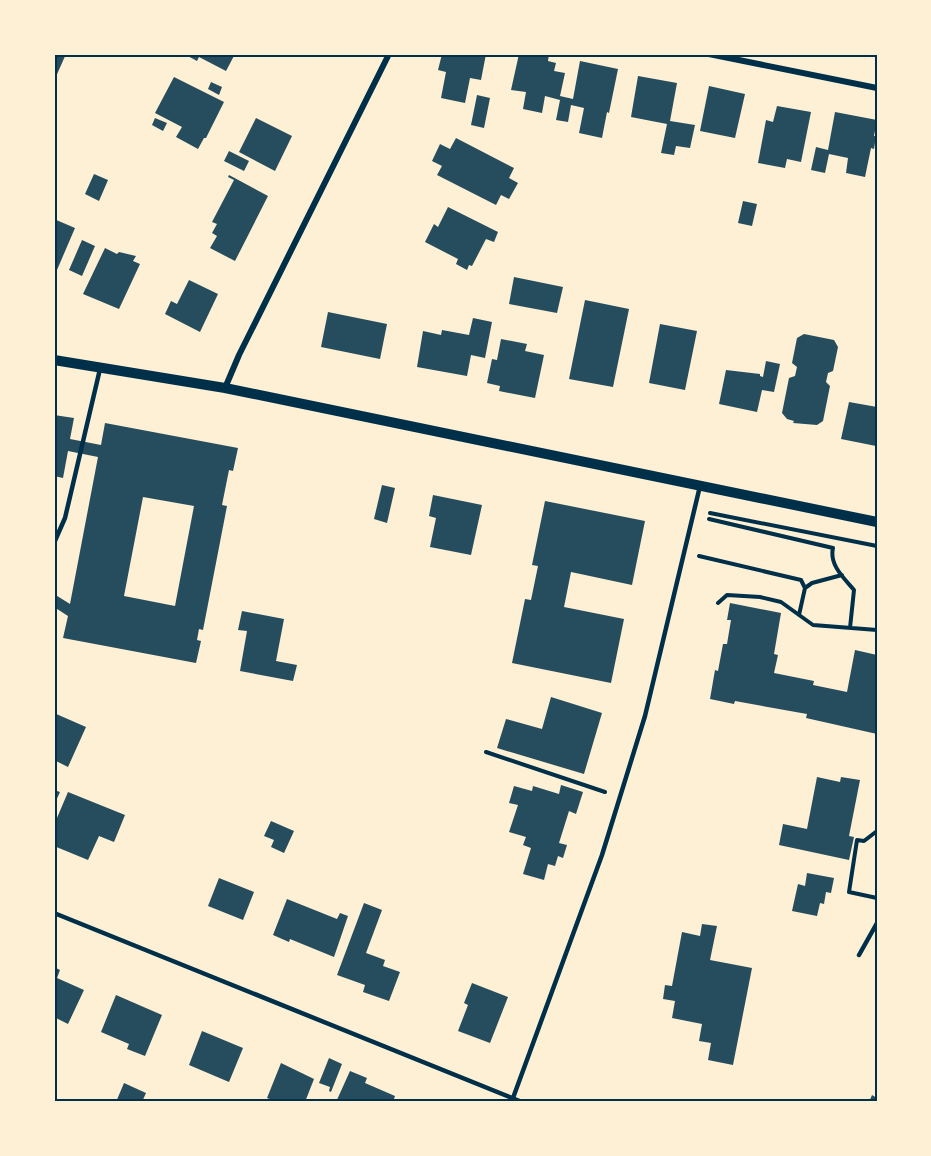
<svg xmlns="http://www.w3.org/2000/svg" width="931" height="1156" font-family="Karla,sans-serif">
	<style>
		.building { fill: #264d5e; fill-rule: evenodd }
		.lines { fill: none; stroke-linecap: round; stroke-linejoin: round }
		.path { stroke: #003049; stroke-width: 4 }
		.service { stroke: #003049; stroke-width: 4.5 }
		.minor { stroke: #003049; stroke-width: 6 }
		.tertiary { stroke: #003049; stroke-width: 10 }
		.neatline { fill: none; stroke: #003049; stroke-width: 2 }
	</style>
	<rect width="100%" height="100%" fill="#fdf0d5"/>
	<path class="building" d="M54,54h12l-12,27z
		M184,54h51l-9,17 -27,-14 -2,4z
		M442,54h44l-5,26 -11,-2 -5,25 -24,-5 5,-26 -8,-2z
		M519,54h30l-1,7 8,2 -2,8 11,2 -5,23 13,3 7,-38 38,8 -9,44 -2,-1 -5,26 -23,-5 5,-25 -13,-3 -3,17 -12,-2 4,-20 -15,-4 -3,17 -19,-4 3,-17 -15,-2z
		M638,76l39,7 -7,38 25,4 -5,23 -14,-2 -2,9 -13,-2 6,-29 -36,-7z
		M174,77l50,25 -18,36h-2l-6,11 -22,-12 6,-10 -27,-14z
		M211,82l11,5 -3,8 -11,-6z
		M709,86l36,8 -10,44 -35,-7z
		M477,95l13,3 -6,30 -13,-3z
		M777,106l34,6 -10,50 -14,-3 -2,9 -27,-5 8,-43 7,2z
		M835,112l42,8 -3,16h2l-2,13 -3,-1 -6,29 -19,-4 2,-15 -19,-4 -4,19 -14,-3 5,-23 12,3z
		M155,118l12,5 -4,8 -11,-6z
		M256,118l36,18 -17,35 -36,-19z
		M456,138l58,30 -5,10 9,5 -9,16 -8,-4 -5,10 -59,-30 5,-9 -10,-5 8,-17 10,5z
		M229,151l20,10 -5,10 -20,-10z
		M94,174l14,6 -9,21 -14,-7z
		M229,175l39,21 -33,65 -25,-13 7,-12 -5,-3 5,-9 -5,-2 22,-42 -6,-3z
		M743,201l14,3 -5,22 -14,-3z
		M448,207l50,25 -4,10 -8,-3 -14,27 -3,-1 -2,5 -11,-6 2,-5 -33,-17 9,-18 4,3z
		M54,219l21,9 -21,49z
		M82,240l13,6 -13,30 -13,-6z
		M105,248l12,6 2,-2 17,4 -3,5 7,3 -21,45 -36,-15z
		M514,277l49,10 -6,26 -48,-9z
		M189,280l29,14 -18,38 -35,-18 6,-13 6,3z
		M585,300l44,9 -16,78 -44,-8z
		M328,312l59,12 -7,35 -59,-12z
		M473,318l19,4 -7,36 -14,-3 -4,21 -50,-9 6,-36 18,4 1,-5 27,5z
		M660,324l37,7 -12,59 -36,-7z
		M804,334l30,6 4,7 -5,24 -5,2 -2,9 4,4 -7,35 -6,4 -24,-2 1,-2 -7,-2 -5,-6 7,-35 6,-2 2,-9 -5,-4 5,-25z
		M501,339l26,5 -2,7 19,4 -9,43 -36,-7 1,-5 -13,-3 5,-24 5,1z
		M766,361l14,3 -6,28 -12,-2 -5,22 -38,-8 7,-34 34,4v2l3,1z
		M849,402l28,5 -1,39 -35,-7z
		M54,415l20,3 -4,21 31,6 4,-22 133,25 -5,23 -4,-1 -7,35 5,1 -24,124 -4,-1 -2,11 4,1 -5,22 -133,-25 5,-22 -14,-9v-13l16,10 28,-147 -30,-6 -5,27 -9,-2zM143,497l51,9 -19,100 -51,-10z
		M382,485l13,3 -8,35 -13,-4z
		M433,495l49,10 -11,50 -41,-8 6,-29 -7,-2z
		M545,501l100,20 -13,64 -61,-13 -7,35 60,12 -13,64 -99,-20 13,-64 6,1 7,-34 -6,-1z
		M730,603l51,10 -7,41 4,1 -4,18 40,8 -1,4 34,7 8,-42 22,5v79l-71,-16 1,-4 -72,-13 -1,3 -24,-5 5,-29 3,1 5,-27h4l4,-24h-4z
		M242,611l42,8 -8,42 21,4 -4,16 -53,-10 7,-40 -9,-1z
		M551,697l51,16 -18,61 -87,-26 9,-29 36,10z
		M54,713l32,14 -18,40 -14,-7z
		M817,777l23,5 1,-5 19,3 -11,56 5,1 -5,23 -70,-15 4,-21 24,5z
		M561,785l22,7 -7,22 -7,-3 -10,32 8,2 -4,13 -5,-2 -3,10 -7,-2 -4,16 -21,-6 8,-26 -8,-3 3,-8 -17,-5 9,-27 -9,-2 5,-17 18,5 1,-5 26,8z
		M54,790l6,2 -6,13z
		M68,792l57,23 -11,27 -15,-6 -11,24 -34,-14v-21z
		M271,821l23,10 -10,22 -13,-6 3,-7 -10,-4z
		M807,873l27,5 -3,15 -5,-1 -2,12 -4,-1 -3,13 -25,-5 6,-27 7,2z
		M219,878l35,14 -11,28 -35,-14z
		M287,899l50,20 3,-6 8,3 -14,41 -44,-18 -1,3 -16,-7z
		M364,903l18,7 -16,43 19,7 -2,6 17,6 -11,29 -26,-9 2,-7 -28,-10z
		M702,924l15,2 -7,34 42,8 -19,97 -25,-5 3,-17 -12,-2 3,-17 -30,-6 3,-17 -12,-2 2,-14 7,1 10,-54 18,4z
		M54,967l6,3 -3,8 27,12 -16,34 -14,-7z
		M472,983l36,14 -18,46 -32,-12 10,-26 -4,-2z
		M116,995l46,20 -17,41 -18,-7 2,-5 -28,-12z
		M202,1031l41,17 -14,34 -40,-17z
		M329,1058l13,6 -11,28 -2,-1 1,-4 -11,-4z
		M281,1063l33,16 -9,23h-28l-10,-4z
		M350,1071l17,7 -2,5 30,13 -2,6h-57z
		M124,1083l22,10 -4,9h-26z
		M872,1095l5,3v4h-8z"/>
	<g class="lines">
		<path class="path" d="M710,513l167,33
			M709,519l124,29c-4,17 11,30 21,42l-4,38
			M699,556l102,24 4,8 -6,27
			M805,588l7,-5 30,-8
			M718,603l9,-8 33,2 21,5 32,23 64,5
			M486,752l119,40
			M877,831l-13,10 -7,-1 -8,52 28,6"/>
		<path class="service" d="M54,543l11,-25 35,-149
			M54,913l468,189
			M859,955l18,-32
			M513,1098l89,-243 43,-139 55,-230"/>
		<path class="minor" d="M709,54l168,34
			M225,388l14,-33 150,-301"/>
		<path class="tertiary" d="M54,360l171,28 652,134"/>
	</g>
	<rect width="931" height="1156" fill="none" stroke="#fdf0d5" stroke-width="111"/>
	<rect x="56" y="56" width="820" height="1044" class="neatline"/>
</svg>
